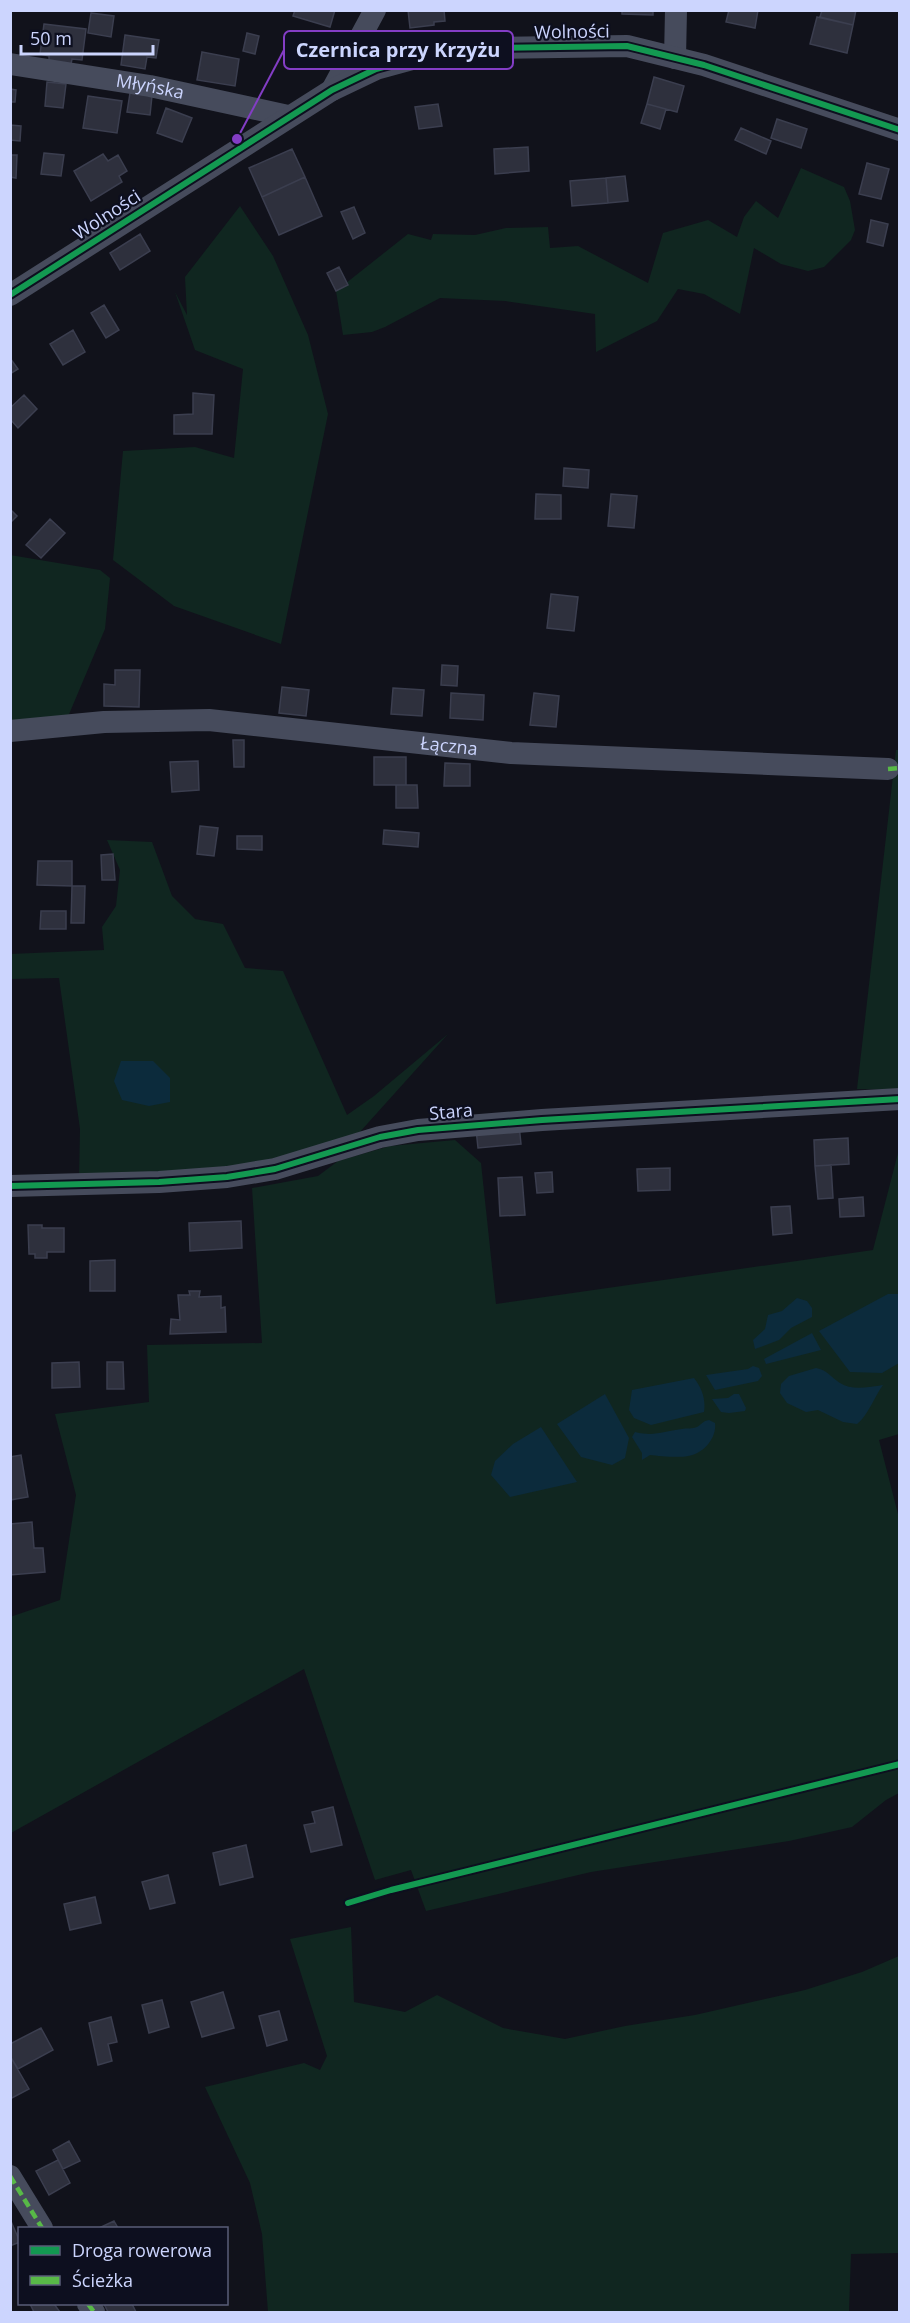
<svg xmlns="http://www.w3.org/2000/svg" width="910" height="2323" font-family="'Open Sans',sans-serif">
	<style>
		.green { fill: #102620 }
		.water { fill: #0c2b3c }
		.building { fill: #2e303d; stroke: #3b3e4f; stroke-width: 1.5 }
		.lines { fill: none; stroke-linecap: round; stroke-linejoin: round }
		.minor { stroke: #464b5c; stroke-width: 22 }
		.quiet { stroke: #58b947; stroke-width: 4.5; stroke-dasharray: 9 4.5; stroke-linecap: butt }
		.cycleway-casing { stroke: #0d0f1f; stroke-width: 10 }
		.cycleway { stroke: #139951; stroke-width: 6 }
		.labels { text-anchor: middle; stroke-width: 4.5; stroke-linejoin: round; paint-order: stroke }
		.street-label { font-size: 18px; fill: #ccd5fe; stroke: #0d0f1f }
		.leader { fill: none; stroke: #833dc5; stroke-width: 2 }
		.callout-dot { fill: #833dc5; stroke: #0d0f1f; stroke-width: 2 }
		.callout { fill: #0d0f1f; stroke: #833dc5; stroke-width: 2 }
		.callout-label { font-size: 20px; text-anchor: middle; font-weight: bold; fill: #ccd5fe }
	</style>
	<rect width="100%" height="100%" fill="#11121b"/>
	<path class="green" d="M801,168l43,19 6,14 5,29 -4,10 -27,27 -16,4 -27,-7 -27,-16 -14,66 -36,-20 -26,-5 -21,32 -61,31 -1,-38 -90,-13 -65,-3 -55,29 -13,5 -29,3 -7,-44 72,-57 23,6 2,-6 42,1 31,-7 42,-1 2,21 28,-2 70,37 15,-50 45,-13 29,17 7,-20 12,-16 22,17z
		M240,206l33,50 35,79 20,79 -47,230 -107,-38 -61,-46 10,-109 72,-4 39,11 9,-89 -48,-19 -20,-58 12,23 -2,-38z
		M10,555l90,15 10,8 -5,51 -38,90 -56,4z
		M896,750h3v340l-42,-1z
		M107,840l45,2 20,54 23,23 28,5 22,44 38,3 64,144 27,-19 74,-62 -89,99 -83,29 -197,18 1,-51 -21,-151 -48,1 -1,-25 94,-4 -2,-23 14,-21 4,-36z
		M455,1140l26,23 15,141 377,-54 26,-101v285l-20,6 20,78v275l-13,7 -34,27 -63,14 -198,31 -165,39 -15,-41 -36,10 -71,-211 -293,164 -1,-216 50,-17 16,-105 -21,-81 94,-12 -2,-57 115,-2 -10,-155 66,-12 20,-15 52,-15z
		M351,1927l3,75 51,10 32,-17 66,33 62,11 60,-13 70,-11 110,-25 57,-18 37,-16v297l-48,1 -2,58h-581l-6,-78 -12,-51 -45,-96 99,-24 16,7 7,-14 -37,-117z"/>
	<path class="water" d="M121,1061h32l17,17v24l-21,4 -27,-6 -8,-19z
		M888,1294h11v69l-17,10 -32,-1 -31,-41z
		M797,1298l10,3 5,7v9l-21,11 -12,12 -24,9 -2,-9 12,-11 3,-14 14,-4z
		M812,1333l9,17 -55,14 -2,-5z
		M753,1366l6,2 3,8 -4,5 -43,9 -9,-15 42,-6z
		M816,1368c11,2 15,9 24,15 12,8 29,4 43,2 -8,11 -16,32 -26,39l-14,-2 -25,-12 -12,2 -19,-9 -7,-10 1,-9 8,-8z
		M694,1378c8,10 12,22 10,34l-53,13 -17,-7 -5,-8 3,-20z
		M605,1394l24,44 -4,20 -13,7 -31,-8 -24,-33z
		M734,1394h5l7,14 -1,3 -16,2 -8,-1 -9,-13 16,-1z
		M709,1420l6,3c2,15 -12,31 -27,33 -10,2 -29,0 -38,-1l-8,5v-7l-10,-16 3,-5c20,5 28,-1 47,-3 4,-1 11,0 15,-2 5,-3 6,-6 12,-7z
		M541,1427l36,55 -67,15 -19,-22 4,-14 18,-17z"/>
	<path class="building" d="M295,10h40l-5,17 -37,-11z
		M408,10h36l1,11 -11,1v3l-24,3z
		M622,10h31v5l-31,-1z
		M729,10h29l-3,18 -29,-6z
		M822,10h34l-3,15 -33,-8z
		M91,13l23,3 -3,21 -23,-4z
		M817,17l36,8 -6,28 -37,-9z
		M44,24l42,5 -4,31 -10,-1 -1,5 -22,-3v-5l-9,-2z
		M247,33l12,3 -4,18 -12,-3z
		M125,35l34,5 -3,18 -9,-1 -2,12 -24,-4z
		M202,52l37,7 -4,27 -38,-6z
		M654,77l30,9 -7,26 -30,-8z
		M47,82l19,2 -3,24 -18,-2z
		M10,89l6,1 -1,12h-5z
		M130,93l22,3 -2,19 -23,-3z
		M88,96l34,5 -5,32 -34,-5z
		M438,104l4,22 -23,3 -4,-22z
		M647,104l19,5 -6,20 -19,-6z
		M166,108l26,10 -10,24 -25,-9z
		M777,119l30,10 -6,19 -30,-10z
		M10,125l11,1 -1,15 -10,-1z
		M741,128l30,13 -5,13 -31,-14z
		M528,147l1,24 -34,3 -1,-25z
		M292,149l13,28 -43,20 -13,-29z
		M44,153l20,2 -3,21 -20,-2z
		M103,154l5,7 10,-6 9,16 -8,5 3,6 -31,19 -17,-30z
		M10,155h7l-1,23 -6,-1z
		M867,163l22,6 -8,30 -22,-5z
		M625,176l3,25 -20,2 -2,-25z
		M305,177l17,39 -43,19 -17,-38z
		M606,178l2,25 -36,3 -2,-25z
		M354,207l11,26 -12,6 -12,-27z
		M871,220l17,4 -5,22 -16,-4z
		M140,234l10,17 -30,19 -10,-17z
		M339,267l9,18 -12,6 -9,-18z
		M104,305l15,25 -13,8 -15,-25z
		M73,330l12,22 -22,13 -13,-21z
		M10,358l8,11 -8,5z
		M193,393l21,2 -2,39h-38v-19l19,-1z
		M24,395l13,14 -19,19 -8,-9v-11z
		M564,468l25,2 -1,18 -25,-2z
		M536,494l25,1v24h-26z
		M611,494l26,2 -3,32 -26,-2z
		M10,509l7,7 -7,7z
		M50,519l15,14 -24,25 -15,-13z
		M551,594l27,3 -4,34 -27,-3z
		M442,665l16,1 -1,20 -16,-1z
		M115,670h25l-1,37 -35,-1v-22l11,1z
		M282,687l27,3 -3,26 -27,-3z
		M393,688l31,2 -2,26 -31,-2z
		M451,693l33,2 -1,25 -33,-2z
		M534,693l25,3 -3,31 -26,-2z
		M233,740h11v27h-10z
		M374,757h32v28h-32z
		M198,761l1,29 -27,2 -2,-30z
		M445,763l25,1v22h-26z
		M396,785h21l1,23h-22z
		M200,826l18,2 -4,28 -17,-2z
		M384,830l35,3 -1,14 -35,-3z
		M237,836h25v14l-25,-1z
		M113,854l2,26h-13l-1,-25z
		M38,861h34v25l-35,-1z
		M72,886h13l-1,37h-13z
		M41,911h25v18h-26z
		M519,1125l2,19 -43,4 -2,-19z
		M848,1138l1,26 -34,2 -1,-26z
		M831,1165l2,33 -15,1 -3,-33z
		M670,1168v22l-32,1 -1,-22z
		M552,1172l1,20 -16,1 -2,-20z
		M522,1177l3,38 -25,1 -2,-38z
		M863,1197l1,19 -24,1 -1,-18z
		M790,1206l2,27 -19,2 -2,-28z
		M241,1221l1,27 -52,3 -1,-28z
		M28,1225h14v3h22v24h-17v6h-12v-4h-6z
		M115,1260v31h-25v-30z
		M189,1291h11l-1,6 22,-1v12l4,-1 1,25 -56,2 1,-15 9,1 -2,-25h12z
		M79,1362l1,25 -28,1v-25z
		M107,1362h16l1,27h-17z
		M21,1455l7,42 -18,3v-43z
		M32,1522l2,26h9l2,24 -35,3v-51z
		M333,1807l9,38 -31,7 -7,-27 11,-2 -3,-11z
		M246,1845l7,32 -33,8 -7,-32z
		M168,1875l7,28 -25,6 -8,-27z
		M95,1897l6,26 -31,7 -6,-26z
		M223,1992l11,36 -32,9 -11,-35z
		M162,2000l7,27 -20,6 -7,-28z
		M279,2011l8,29 -20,6 -8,-30z
		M111,2017l6,25 -9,2 4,17 -14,4 -9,-42z
		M41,2028l12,22 -35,19 -8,-13v-12z
		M10,2056l19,33 -19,10z
		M69,2141l11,20 -17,8 -10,-19z
		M58,2160l12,23 -21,12 -13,-24z
		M10,2219l10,23 -10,4z
		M114,2221l4,7h-19z
		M30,2304h24l6,8h-26z
		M104,2304h28l4,8h-28z"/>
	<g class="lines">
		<g class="minor">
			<path d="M675,58l1,-48"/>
			<path id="s1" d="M10,64l140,22 138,30"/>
			<path d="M332,90l43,-80"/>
			<path d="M10,295l322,-205 44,-21 55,-15 61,-6 135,-2 77,19 196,65"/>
			<path id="s2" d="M10,731l94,-9 105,-2 302,33 377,16"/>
			<path d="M10,1186l149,-4 68,-5 48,-8 105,-32 38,-7 124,-10 358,-21"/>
			<path d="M10,2176l32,52"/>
			<path d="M88,2304l6,8"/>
		</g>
		<path class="quiet" d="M888,769l12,-1
			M10,2176l32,52
			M88,2304l6,8"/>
		<g class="cycleway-casing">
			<path id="cycleway" d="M10,295l322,-205 44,-21 55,-15 61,-6 135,-2 77,19 196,65
				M10,1186l149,-4 68,-5 48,-8 105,-32 38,-7 124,-10 358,-21
				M348,1903l43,-13 509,-126"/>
		</g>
		<use href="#cycleway" class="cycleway"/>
	</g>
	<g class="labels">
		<g class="street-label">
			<text transform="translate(572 32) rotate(-1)" y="6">Wolności</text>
			<text dy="6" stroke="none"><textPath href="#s1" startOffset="142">Młyńska</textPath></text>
			<text transform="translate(107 215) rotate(-33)" y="6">Wolności</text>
			<text dy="6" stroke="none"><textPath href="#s2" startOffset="441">Łączna</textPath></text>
			<text transform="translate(451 1112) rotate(-5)" y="6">Stara</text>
		</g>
	</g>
	<path class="leader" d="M237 139L284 50"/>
	<circle class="callout-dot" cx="237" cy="139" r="6"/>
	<rect class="callout" x="284" y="31" width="229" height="38" rx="6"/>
	<g class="callout-label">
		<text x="398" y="57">Czernica przy Krzyżu</text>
	</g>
	<rect width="910" height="2323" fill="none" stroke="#ccd5fe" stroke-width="24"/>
	<rect x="18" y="2227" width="210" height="78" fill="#0d0f1f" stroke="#595e78" stroke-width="1.5"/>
	<rect x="30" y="2246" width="30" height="9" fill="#139951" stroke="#595e78" stroke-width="1.5"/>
	<text x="72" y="2257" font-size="18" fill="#ccd5fe">Droga rowerowa</text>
	<rect x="30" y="2276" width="30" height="9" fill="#58b947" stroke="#595e78" stroke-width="1.5"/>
	<text x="72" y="2287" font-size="18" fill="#ccd5fe">Ścieżka</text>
	<path d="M21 45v9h132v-9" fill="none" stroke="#ccd5fe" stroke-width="3"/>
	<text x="30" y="45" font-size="18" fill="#ccd5fe" stroke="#0d0f1f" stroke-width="4.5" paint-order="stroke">50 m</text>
</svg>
